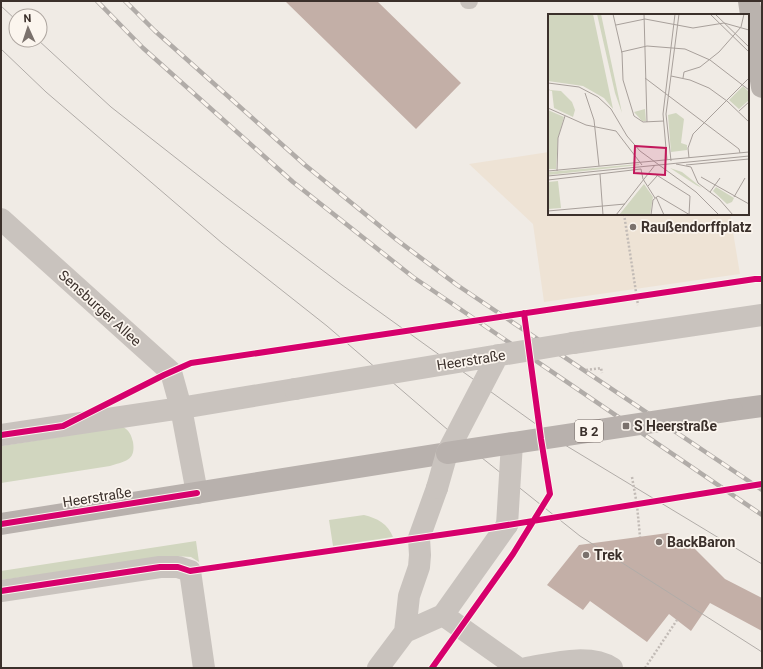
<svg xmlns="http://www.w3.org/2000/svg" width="763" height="669" font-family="Roboto,sans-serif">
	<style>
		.green { fill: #d1d6bf }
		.plaza { fill: #eee3d5 }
		.building { fill: #c3afa7 }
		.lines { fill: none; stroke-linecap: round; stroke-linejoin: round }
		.path { stroke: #c2bbb6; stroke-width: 2.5; stroke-dasharray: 2 2; stroke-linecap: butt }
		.lane { stroke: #c9c3be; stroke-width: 16 }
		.street { stroke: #c9c3be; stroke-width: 22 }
		.secondary { stroke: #bab3ae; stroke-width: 22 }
		.primary { stroke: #b8b1ad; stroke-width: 22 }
		.tram { stroke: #b1aca8; stroke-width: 1 }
		.rail-casing { stroke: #b1aca8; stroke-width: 4.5 }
		.rail { stroke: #fbf5ee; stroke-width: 3; stroke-dasharray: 9; stroke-linecap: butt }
		.path-bridge { stroke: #c2bbb6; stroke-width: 2.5; stroke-dasharray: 2 2; stroke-linecap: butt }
		.street-bridge { stroke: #c9c3be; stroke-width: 22 }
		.primary-bridge { stroke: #b8b1ad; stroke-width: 22 }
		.cycleway-casing { stroke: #fbf5ee; stroke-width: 8 }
		.cycleway { stroke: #d6006c; stroke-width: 6 }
		.poi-dot { fill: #7a716c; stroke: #fbf5ee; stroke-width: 1.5 }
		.labels { text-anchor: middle; stroke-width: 3.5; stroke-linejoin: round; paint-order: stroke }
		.shield { fill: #fbf5ee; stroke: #756b66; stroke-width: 1 }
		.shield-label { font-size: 13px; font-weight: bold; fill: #3b302b }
		.poi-label { font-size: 14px; font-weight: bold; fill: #3b302b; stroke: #fbf5ee; text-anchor: start }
		.street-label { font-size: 14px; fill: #3b302b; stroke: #fbf5ee }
		.inset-road { fill: none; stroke: #a8a09b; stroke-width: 1 }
		.view { fill: #c2185b; fill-opacity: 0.15; stroke: #c2185b; stroke-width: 2 }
		.inset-edge { fill: none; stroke: #3b302b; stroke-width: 2 }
	</style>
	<rect width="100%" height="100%" fill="#f0ebe5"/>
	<path class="green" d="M123,427c7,4 8,8 10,15 3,19 -8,19 -23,24l-109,17v-37z
		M364,515c13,3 24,9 29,22l-60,9 -4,-26z
		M196,541l3,21 -8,-5 -15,-1 -175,24v-9z"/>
	<path class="plaza" d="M549,152v62h181l10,60 -196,28 -11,-78 -64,-60z"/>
	<path class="building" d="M285,1h92l84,82 -45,46z
		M668,533l23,12 34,34 37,19v33l-52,-28 -19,28 -22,-17 -22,28 -57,-41 -7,9 -36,-25 32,-40z"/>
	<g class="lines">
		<path class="path" d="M624,214l14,91
			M645,668l32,-48"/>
		<path class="lane" d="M468,1h2"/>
		<path class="street" d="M1,219l170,153 10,36 16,85
			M573,343l189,-28
			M1,435l180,-27 114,-19
			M1,591l159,-24h18l12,4 14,97
			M443,615l75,53
			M405,632l38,-17 64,-90
			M378,668l27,-36 4,-36 10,-29 1,-12 -1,-17 18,-50
			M526,668c25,-4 63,-15 86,0"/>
		<path class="secondary" d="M749,1l13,86"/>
		<path class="primary" d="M732,410l30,-4
			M1,524l446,-71"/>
		<path class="tram" d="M1,6l15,14
			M38,40l73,67 116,91 115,87 223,160 197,119
			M1,49l45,43 176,151 105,83 135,116 118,94 182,116"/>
		<g class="rail-casing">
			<path id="rail" d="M97,1l46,47 150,134 120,95 349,238
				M125,1l30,30 150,134 92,75 60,45 305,205"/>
		</g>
		<use href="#rail" class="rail"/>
		<path class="path-bridge" d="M586,370l15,-2 1,5
			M632,477l5,28 3,32"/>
		<path class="street-bridge" d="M295,389l278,-46
			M437,488l10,-35 51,-98
			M507,525l5,-82"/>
		<path class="primary-bridge" d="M447,453l285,-43"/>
		<g class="cycleway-casing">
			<path id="cycleway" d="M1,435l62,-9 101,-51 27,-12 564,-84h7
				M1,524l196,-31
				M1,591l159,-24h18l12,4 299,-43 273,-44
				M432,668l81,-114 37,-60 -9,-55 -17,-126"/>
		</g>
		<use href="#cycleway" class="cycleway"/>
	</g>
	<g class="poi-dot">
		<circle cx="633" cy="227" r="4"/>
		<rect x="622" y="422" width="8" height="8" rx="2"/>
		<circle cx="659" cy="542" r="4"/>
		<circle cx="586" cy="555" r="4"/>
	</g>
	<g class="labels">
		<rect class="shield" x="575" y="420" width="28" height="22" rx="3"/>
		<g class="shield-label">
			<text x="589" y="436">B 2</text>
		</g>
		<g class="poi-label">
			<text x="641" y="232">Raußendorffplatz</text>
			<text x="634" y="431">S Heerstraße</text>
			<text x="667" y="547">BackBaron</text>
			<text x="594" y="560">Trek</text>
		</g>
		<g class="street-label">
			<text transform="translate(100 308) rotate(42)" y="5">Sensburger Allee</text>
			<text transform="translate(471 360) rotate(-9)" y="5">Heerstraße</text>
			<text transform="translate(97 497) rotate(-9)" y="5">Heerstraße</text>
		</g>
	</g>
	<g transform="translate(548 14)">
		<rect width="201" height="201" fill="#f0ebe5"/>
		<path d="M0,0h45l20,95 -9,-11 -21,-12 -35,-5zM49,0h4l21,99 -7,-20zM195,72l6,6v8l-10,9 -10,-9zM0,74l2,2 11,1 11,11 3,8 -2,7 -19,-9 -2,-17 -4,-1zM97,95l1,12h-4l-8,-9zM0,96l16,7 -6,21 -2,31h-8zM128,99l8,6 -3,24 6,2v5l-16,2 -3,-37zM91,150v1l-91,10v-3zM122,154l12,4 20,16 -6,-3zM10,167l3,27 -13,1v-27zM96,170l9,13 -3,18h-31zM168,173l18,11 -2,4 -5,2 -14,-13z" fill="#d1d6bf"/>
		<path class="inset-road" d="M65,0l9,39 1,27 11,36 9,6 21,-1M96,0l3,108M162,0l39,38M167,0l34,33M68,11l29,-6 48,9 31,-5 25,7M73,38l26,-6 38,3 25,11 39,30M123,62l19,4 19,8 18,13 22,21M97,64l94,71 1,4M135,64l1,-6 16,-5 19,-15 22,-25 3,-13M0,69l31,4 19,10 13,12 16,27 13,15 56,41 23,23M37,79l9,27 5,46M0,94l38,17 30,6 26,34M191,97l10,-9M141,144l-1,-10 5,-14 56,-56M119,146l-4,-46 12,-100M123,147l-5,-47 13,-100M128,150l15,3 7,16 21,16 14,16M138,151l63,-6M0,157l201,-19M9,157l1,-33 7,-22M52,160l3,41M107,160l35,22 -1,19M0,162l201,-20M153,163l48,27M0,166l93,-11 2,10 12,19M100,172l9,-10M162,178l10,-14M108,183l8,18M186,183l11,-19M0,197l77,-7M68,201l39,-50M103,201l2,-15 5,-4 32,19"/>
		<path class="view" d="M87,132l31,2 -1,27 -31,-2z"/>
		<rect width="201" height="201" class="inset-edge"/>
	</g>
	<rect width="763" height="669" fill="none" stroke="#3b302b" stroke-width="4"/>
	<g transform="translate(28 28) rotate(357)"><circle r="19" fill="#fbf5ee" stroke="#aea6a0"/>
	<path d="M0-3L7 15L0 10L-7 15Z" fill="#7a716c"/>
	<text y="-6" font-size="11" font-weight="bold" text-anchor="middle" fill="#3b302b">N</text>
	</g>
</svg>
